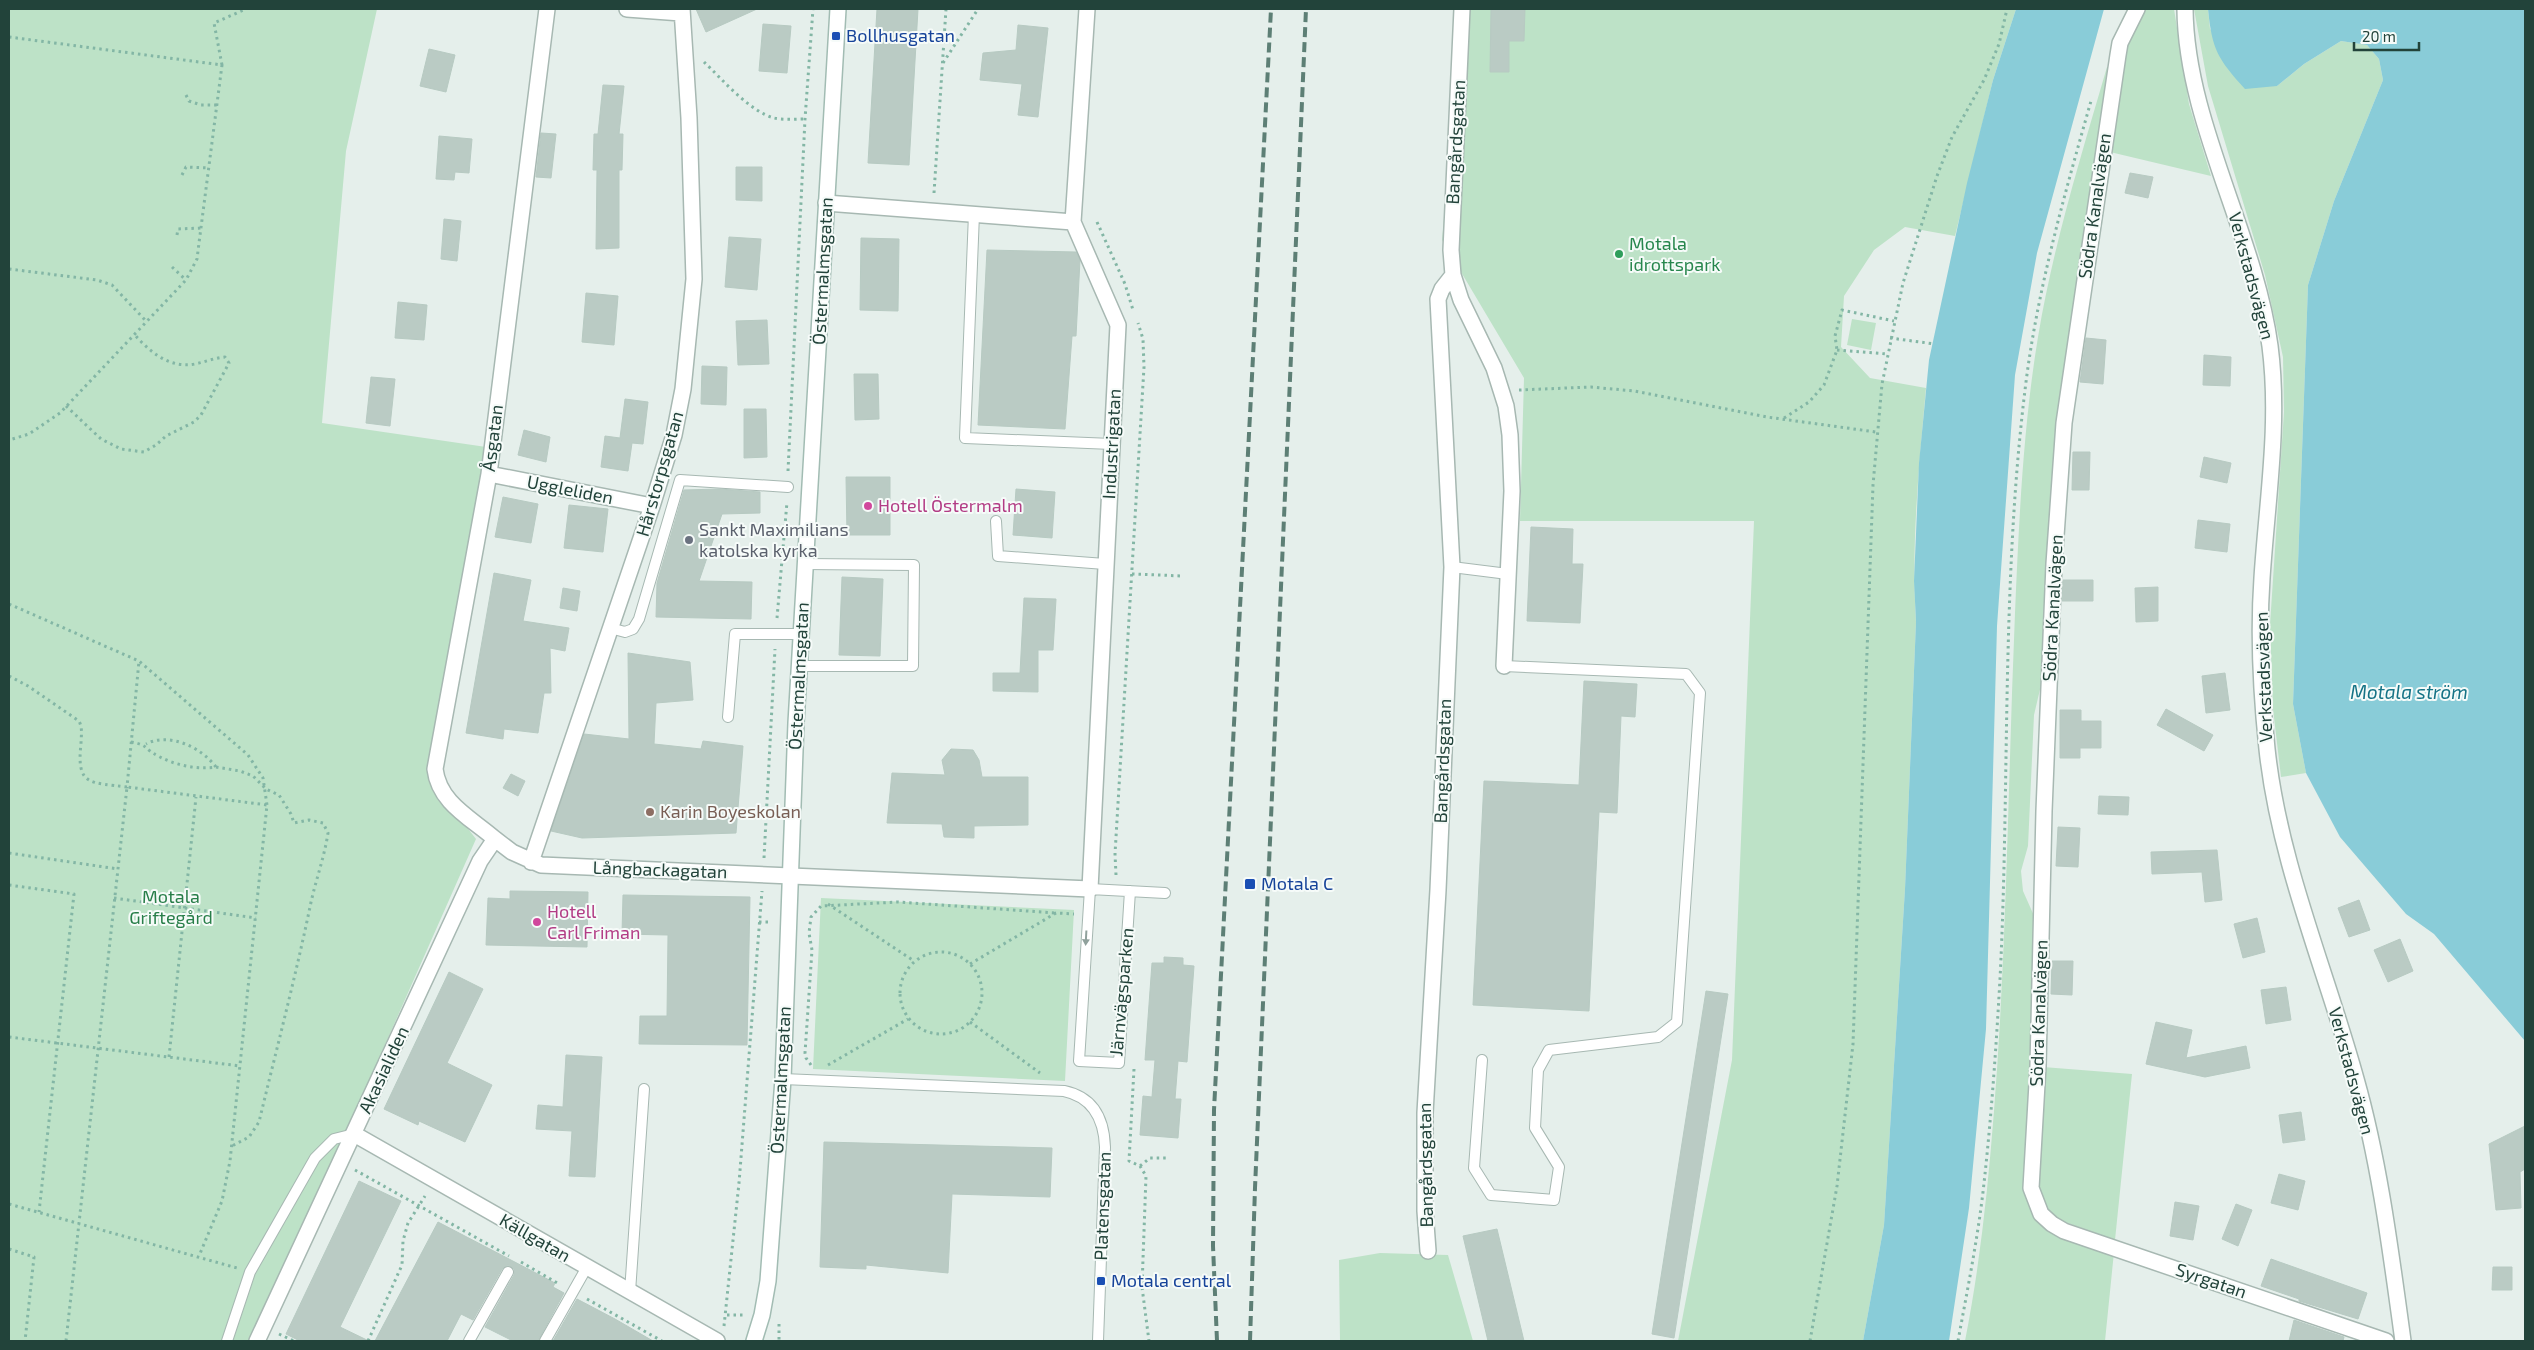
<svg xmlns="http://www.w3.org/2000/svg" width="2534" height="1350" font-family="'Exo 2',sans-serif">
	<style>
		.green { fill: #bde2c7 }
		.water { fill: #89ccd8 }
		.building { fill: #bacbc4; stroke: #b7cac2 }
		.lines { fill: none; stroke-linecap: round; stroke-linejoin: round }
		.lane-casing { stroke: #a7b8b2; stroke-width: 12 }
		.street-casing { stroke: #a7b8b2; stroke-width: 18 }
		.secondary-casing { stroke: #a2bcb3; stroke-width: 18 }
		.path { stroke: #83b6a5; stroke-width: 3; stroke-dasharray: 2.5 4; stroke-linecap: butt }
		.lane { stroke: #fff; stroke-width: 10 }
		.street { stroke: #fff; stroke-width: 15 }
		.secondary { stroke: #fff; stroke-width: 15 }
		.rail { stroke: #5d7f75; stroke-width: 4; stroke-dasharray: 10 5; stroke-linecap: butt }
		.oneway { fill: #90a19c }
		.transit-dot { fill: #1a4fb4; stroke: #f6fbf9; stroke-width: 2 }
		.leisure-dot { fill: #2e9e5b; stroke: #f6fbf9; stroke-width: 2 }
		.hotel-dot { fill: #d1479c; stroke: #f6fbf9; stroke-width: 2 }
		.worship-dot { fill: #6b7280; stroke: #f6fbf9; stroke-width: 2 }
		.education-dot { fill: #8d6e63; stroke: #f6fbf9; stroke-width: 2 }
		.labels { text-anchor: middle; stroke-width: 4; stroke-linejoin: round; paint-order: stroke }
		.transit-label { font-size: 18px; fill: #164399; stroke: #f6fbf9; text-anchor: start }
		.street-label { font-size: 18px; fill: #22433a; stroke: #f6fbf9 }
		.leisure-label { font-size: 18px; fill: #27864d; stroke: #f6fbf9; text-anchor: start }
		.hotel-label { font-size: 18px; fill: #b23c85; stroke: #f6fbf9; text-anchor: start }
		.worship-label { font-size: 18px; fill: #5b616d; stroke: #f6fbf9; text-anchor: start }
		.education-label { font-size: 18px; fill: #785e54; stroke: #f6fbf9; text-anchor: start }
		.park-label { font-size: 18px; fill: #287e49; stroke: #f6fbf9 }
		.water-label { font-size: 19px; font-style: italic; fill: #167386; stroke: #f6fbf9 }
	</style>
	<rect width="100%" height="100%" fill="#e5efeb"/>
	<path class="green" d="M9,9h368l-31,142 -24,272 171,25 -43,217 -8,130 34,44 -222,502h-245z
		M1463,9h553l-23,71 -38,156 -50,-9 -31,23 -30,46 -3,51 29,31 56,10c-7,78 -15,156 -10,234l-11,267 -21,336 -21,116h-185l54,-281 22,-539h-234l4,-143 -82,-138z
		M2145,9h29l15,95 22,72 -101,-24 13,-103z
		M2194,9h14l2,20 67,57 27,-22 37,-23 26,4 12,14 4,21 -49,121 -26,84 -15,419 13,69 -25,4 -8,-68 -3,-84 14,-213 -1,-55 -18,-82 -57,-189z
		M2107,67h4l-26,157 -25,199 -15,245 -11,47 -6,131 -7,25 2,20 12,27 -10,263c6,57 42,57 89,71l-9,89h-140c15,-76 23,-153 29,-230 13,-166 14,-332 21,-498 4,-92 8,-185 23,-276 15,-91 43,-181 69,-270z
		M1852,319l24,4 -5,27 -24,-5z
		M821,898l253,12 -9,171 -252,-12z
		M2043,1067l89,7 -17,166 -64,-23 -14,-25z
		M1380,1253l68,2 25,86h-133l-1,-81z"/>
	<path class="water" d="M2016,9h88l-67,244 -22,122 -18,251 -11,403 -17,179 -20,133h-86l21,-116 21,-336 11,-267 -2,-41 5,-118 10,-103 38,-177 26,-103z
		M2208,9h317v1032l-91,-107 -28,-20 -66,-77 -34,-64 -13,-69 15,-419 26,-84 49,-121 -4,-21 -12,-14 -26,-4 -37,23 -27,22 -32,3c-27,-30 -33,-39 -37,-80z"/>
	<path class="building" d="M696,9h61l-51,23z
		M877,9h41l-9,156 -41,-2z
		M1491,9h34l-1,32h-15v31h-19z
		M763,24l28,2 -4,47 -28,-2z
		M1018,25l30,3 -10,89 -20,-2 4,-31 -42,-4 3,-27 33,-3z
		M429,49l26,6 -9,37 -26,-6z
		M603,85l21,1 -5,48h4l-1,36h-3v78l-23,1 1,-79h-4l1,-36h4z
		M541,133l15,1 -5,44 -15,-1z
		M439,136l33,3 -3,34 -14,-1 -1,8 -18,-1z
		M736,167h26v34l-26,-1z
		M2130,173l23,4 -5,21 -23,-5z
		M444,219l17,2 -4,40 -16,-2z
		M729,237l32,2 -4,51 -32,-3z
		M861,238l38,1 -1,72 -38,-1z
		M987,250l89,2 4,8 -4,76h-4l-7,93 -87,-4z
		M586,293l32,3 -4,49 -32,-3z
		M398,302l29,3 -3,35 -29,-2z
		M767,320l2,44 -31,1 -2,-44z
		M2086,338l20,2 -3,44 -23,-2z
		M2204,355l27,2 -1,29 -27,-1z
		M702,366l25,1 -1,38 -25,-1z
		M854,374h24l1,45 -24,1z
		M371,377l24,2 -5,47 -24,-3z
		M625,399l23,3 -5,42 -11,-1 -4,28 -27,-4 4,-31 15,2z
		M744,409h22l1,48 -23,1z
		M524,430l26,7 -4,25 -28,-7z
		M2073,452h17l-1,38h-17z
		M2204,457l27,6 -4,20 -27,-6z
		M846,477h44v58h-43z
		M719,489l41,3v21l-38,1 -23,67 53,1 -1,37 -95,-2 1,-34 27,-93z
		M1016,489l39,3 -3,46 -39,-3z
		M503,497l35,7 -7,39 -36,-6z
		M569,505l39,4 -5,43 -39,-4z
		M2198,520l32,4 -3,28 -32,-4z
		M1531,527l42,2 -1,35h11l-3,59 -53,-2z
		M494,573l37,7 -8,41 46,7 -4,23 -15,-3 1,45h-7l-6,40 -34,-4 -1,10 -37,-6z
		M842,577l41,2 -3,77 -41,-1z
		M2063,580h30v21h-31z
		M2158,587v34l-22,1 -1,-34z
		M563,588l17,3 -3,20 -17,-3z
		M1024,598l32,1 -3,51h-15v42l-45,-1v-18h27z
		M628,653l62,9 3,38 -37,3 -2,41 47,5 2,-8 40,5 -7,87 -154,5 -31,-7 33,-97 45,5z
		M2225,673l5,37 -24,3 -4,-37z
		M1584,681l53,3 -2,33 -14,-1 -4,97 -18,-1 -10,199 -116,-6 11,-224 95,4z
		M2166,709l47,26 -9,16 -47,-26z
		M2060,710h21v11h20v27h-21v10h-20z
		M951,749l22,1 6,10 3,17h46v48l-54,1v12l-30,-1 -2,-13 -55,-1 5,-50 53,2 -3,-15z
		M511,774l14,7 -7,15 -15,-8z
		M2099,796l30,1 -1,18 -30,-1z
		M2058,827l22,1 -2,39 -22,-1z
		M2217,850l5,50 -17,2 -3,-30 -50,2 -1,-22z
		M510,891l78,1 -1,55 -101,-2 2,-47 22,1z
		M623,895l127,2 -3,148 -108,-1 1,-28h27l1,-81 -46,-1z
		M2359,900l11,30 -21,7 -11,-29z
		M2257,918l8,34 -22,6 -9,-34z
		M2400,939l13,32 -25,11 -14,-32z
		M1164,957l19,1v7l11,1 -7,96 -9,-1 -3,38h6l-3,39 -38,-3 3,-39 9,1 3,-37h-10l7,-97h12z
		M2052,961h21l-1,34 -21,-1z
		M449,972l34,17 -36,74 45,22 -27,57 -46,-21 -1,4 -34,-16z
		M2286,987l5,33 -25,4 -5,-34z
		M1706,991l22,3 -54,344 -22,-4z
		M2156,1022l36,8 -6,28 60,-12 4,22 -45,9 -59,-13z
		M566,1055l36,2 -7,120 -26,-1 3,-45 -36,-2 2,-24 25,2z
		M2301,1112l4,28 -22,3 -4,-28z
		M2525,1126v43l-5,3 1,36 -25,2 -7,-66z
		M824,1142l228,6 -2,49 -98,-3 -4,79 -82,-8v4l-46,-2z
		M2279,1174l26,7 -7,29 -27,-7z
		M359,1181l42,20 -61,126 29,14h-69l-14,-7z
		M2175,1202l24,4 -6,34 -23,-4z
		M2236,1204l16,6 -14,36 -16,-7z
		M438,1222l117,61 -2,4 11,6 -26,48h-25l-28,-14 29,-52v-6l-6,-4 -6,4 -29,51 -12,-6 -14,27h-72z
		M1497,1229l27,112h-36l-25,-105z
		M2271,1259l96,34 -9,26 -59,-18v-2l-38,-13z
		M2493,1267h19v23h-20z
		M577,1299l38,20 38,22h-100z
		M2294,1320l50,17 -1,4h-54z"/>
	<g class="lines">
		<g class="lane-casing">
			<path id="lane" d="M974,214l-9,224 147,6
				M996,521l2,35 107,8
				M1452,567l56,7
				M610,628l15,4 8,-3 6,-10 41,-139 108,7
				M800,666h113l1,-101 -109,-1
				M728,717l7,-83h67
				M1130,891l-11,172 -40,-2 11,-172 75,4
				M1482,1060l-8,108 17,27 63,5 5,-33 -24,-39 3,-58 11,-20 109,-13 19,-15 23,-329 -14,-19 -182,-8
				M783,1079l281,12c29,6 40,28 41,56l-7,194
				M630,1292l14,-203
				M227,1341l23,-69 65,-114 19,-19 20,-5
				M469,1341l39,-69
				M545,1341l42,-74"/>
		</g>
		<g class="street-casing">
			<path id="street" d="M627,9l54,4
				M1462,9l-11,241 2,25 8,25 33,68 12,38 4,29 2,56 -8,175
				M2137,9l-17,34 -2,12 -54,368 -10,141 -10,247 -6,255 -7,122 10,26 11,10 12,7 322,110
				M2185,9c1,113 70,225 85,337 10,77 -3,155 -8,232 -4,57 -1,114 5,171 12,113 59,221 89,330 24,85 35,175 47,262
				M826,203l247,19
				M489,474l163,32
				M495,839c-24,-21 -56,-36 -60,-70l54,-295 58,-465
				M531,862l121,-356 22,-71 9,-46 11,-110 -5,-161 -7,-109
				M354,1134l363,207
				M1428,1251l-3,-40v-98l13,-223 14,-323 -14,-268 4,-10 11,-14
				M257,1341l223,-480 15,-22 17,13 29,13 549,24 28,-564 -45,-103 14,-213"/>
		</g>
		<g class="secondary-casing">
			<path id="secondary" d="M754,1341l8,-26 6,-34 15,-202 13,-356 42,-714"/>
		</g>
		<path class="path" d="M9,37l213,28 -23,178 -2,16 -11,21 -126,133 -31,21 -20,6
			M704,62c18,17 45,49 70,56 9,2 21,1 31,1
			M943,63l35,-54
			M222,65l-8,-42 32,-14
			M186,95l3,6 12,4h16
			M182,175l4,-8 23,1
			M934,193l12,-184
			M1097,222l28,62 8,26
			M177,235l1,-6 23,-1
			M172,267l14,13
			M9,269l88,11 15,5 34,36
			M1890,338l45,6
			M1837,350l50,4
			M1519,390l72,-3 43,4 133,26 109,15
			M66,406l35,33 20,10 23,3 12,-7 10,-9 28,-14 7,-7 28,-52 -4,-6c-11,1 -20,5 -30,7 -26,5 -46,-13 -61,-30
			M1784,418l25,-16 15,-17 13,-35 -2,-14 7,-26 52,11
			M788,471l17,-352 8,-110
			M1132,574l51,2
			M9,604l130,57 109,94 15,23 4,27
			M777,618l10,-116
			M9,676l19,10 51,35c4,8 2,15 2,23 -5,43 10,38 46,43l12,-126
			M131,742c18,3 13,7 27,14 17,9 38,14 58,11 -15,-20 -47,-35 -70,-23
			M216,767l24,4 13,5 13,13 13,6 12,19 3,9 15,-3 14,3 5,10c-4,26 -13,49 -18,74 -15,72 -34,144 -51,215l-10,15 -17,9
			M9,853l109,16
			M764,858l11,-209
			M1116,875l-1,-21 29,-487 -1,-28 -5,-16
			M9,885l65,9 -35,318
			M114,898l142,20
			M828,904l86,57
			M759,922h13
			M900 993a41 41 0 1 1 82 0a41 41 0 1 1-82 0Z
			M970,964l86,-51 18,1
			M970,1022l70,51
			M9,1037l231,29
			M169,1057l27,-260
			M811,1065l-5,-7 -1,-5 7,-103 -3,-17 2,-16 10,-11 77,-4 158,11
			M828,1065l80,-46
			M1134,1069l-5,92 11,5 6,10 -4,111 7,54
			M1140,1166l10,-8h16
			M355,1170l154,86
			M9,1204l228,64
			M9,1249l25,8 -9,84
			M521,1262l38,22
			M587,1299l75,42
			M727,1315h16
			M779,1324v17
			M724,1326l15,-143 23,-292
			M279,1334l15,7
			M66,1341l61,-554 140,18 -37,356 -8,40 -23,55
			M368,1341l34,-76 1,-24 5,-18 17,-27
			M1810,1341l27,-155 16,-142 20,-559 9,-101 21,-101 34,-107 15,-39 32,-57 15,-36 8,-35
			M1958,1341c9,-49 19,-99 25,-149 8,-70 13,-142 17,-213 10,-199 1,-399 26,-597 12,-95 39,-189 65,-281"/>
		<use href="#lane" class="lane"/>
		<use href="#street" class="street"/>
		<use href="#secondary" class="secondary"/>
		<path class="rail" d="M1217,1341l-4,-95 1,-136 57,-1101
			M1250,1341l5,-153 51,-1179"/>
	</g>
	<defs><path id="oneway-solid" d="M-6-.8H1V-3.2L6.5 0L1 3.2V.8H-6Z" transform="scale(1.25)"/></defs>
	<use class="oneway" href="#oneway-solid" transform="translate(1086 938) rotate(93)"/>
	<g class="transit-dot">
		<rect x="831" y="31" width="10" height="10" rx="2.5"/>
		<rect x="1244" y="878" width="12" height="12" rx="2.5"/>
		<rect x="1096" y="1276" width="10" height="10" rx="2.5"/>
	</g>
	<circle class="leisure-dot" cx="1619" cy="254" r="5"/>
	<g class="hotel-dot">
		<circle cx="868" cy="506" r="5"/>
		<circle cx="537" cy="922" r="5"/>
	</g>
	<circle class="worship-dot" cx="689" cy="540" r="5"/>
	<circle class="education-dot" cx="650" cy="812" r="5"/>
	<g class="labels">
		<g class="transit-label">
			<text x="846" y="42">Bollhusgatan</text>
			<text x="1261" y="890">Motala C</text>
			<text x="1111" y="1287">Motala central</text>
		</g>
		<g class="street-label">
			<text transform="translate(1456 142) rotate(-87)" y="6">Bangårdsgatan</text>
			<text transform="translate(2095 206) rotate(-82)" y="6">Södra Kanalvägen</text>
			<text transform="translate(823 271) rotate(-87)" y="6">Östermalmsgatan</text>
			<text transform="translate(2251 276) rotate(75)" y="6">Verkstadsvägen</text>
			<text transform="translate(493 438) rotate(-83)" y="6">Åsgatan</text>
			<text transform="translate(1112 444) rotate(-87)" y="6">Industrigatan</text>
			<text transform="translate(660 474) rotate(-74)" y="6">Hårstorpsgatan</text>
			<text transform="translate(570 490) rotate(11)" y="6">Uggleliden</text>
			<text transform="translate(2053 608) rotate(-87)" y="6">Södra Kanalvägen</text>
			<text transform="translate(799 676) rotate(-87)" y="6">Östermalmsgatan</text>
			<text transform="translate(2264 677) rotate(-92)" y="6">Verkstadsvägen</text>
			<text transform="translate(1443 761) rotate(-88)" y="6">Bangårdsgatan</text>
			<text transform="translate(660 870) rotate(2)" y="6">Långbackagatan</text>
			<text transform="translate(1122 992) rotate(-85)" y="6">Järnvägsparken</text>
			<text transform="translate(2039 1013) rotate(-88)" y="6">Södra Kanalvägen</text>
			<text transform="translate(384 1070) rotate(-65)" y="6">Akasialiden</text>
			<text transform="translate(2351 1071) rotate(75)" y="6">Verkstadsvägen</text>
			<text transform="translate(781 1080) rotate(-87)" y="6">Östermalmsgatan</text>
			<text transform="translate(1426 1165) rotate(-91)" y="6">Bangårdsgatan</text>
			<text transform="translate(1103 1206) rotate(-88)" y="6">Platensgatan</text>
			<text transform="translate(535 1238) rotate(30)" y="6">Källgatan</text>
			<text transform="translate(2211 1281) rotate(19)" y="6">Syrgatan</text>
		</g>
		<g class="leisure-label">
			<text x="1629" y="250">Motala<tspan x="1629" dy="21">idrottspark</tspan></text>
		</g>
		<g class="hotel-label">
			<text x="878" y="512">Hotell Östermalm</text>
			<text x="547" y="918">Hotell<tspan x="547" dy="21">Carl Friman</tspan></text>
		</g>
		<g class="worship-label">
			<text x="699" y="536">Sankt Maximilians<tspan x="699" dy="21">katolska kyrka</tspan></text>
		</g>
		<g class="education-label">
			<text x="660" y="818">Karin Boyeskolan</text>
		</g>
		<g class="park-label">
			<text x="171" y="903">Motala<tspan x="171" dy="21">Griftegård</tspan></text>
		</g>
		<g class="water-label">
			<text x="2409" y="699">Motala ström</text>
		</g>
	</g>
	<rect width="2534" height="1350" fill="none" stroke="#22433a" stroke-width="20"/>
	<path d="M2354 42v8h65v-8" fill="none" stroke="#22433a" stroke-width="2.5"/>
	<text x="2362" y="42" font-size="15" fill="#22433a" stroke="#f6fbf9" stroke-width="4" paint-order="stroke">20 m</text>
</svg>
